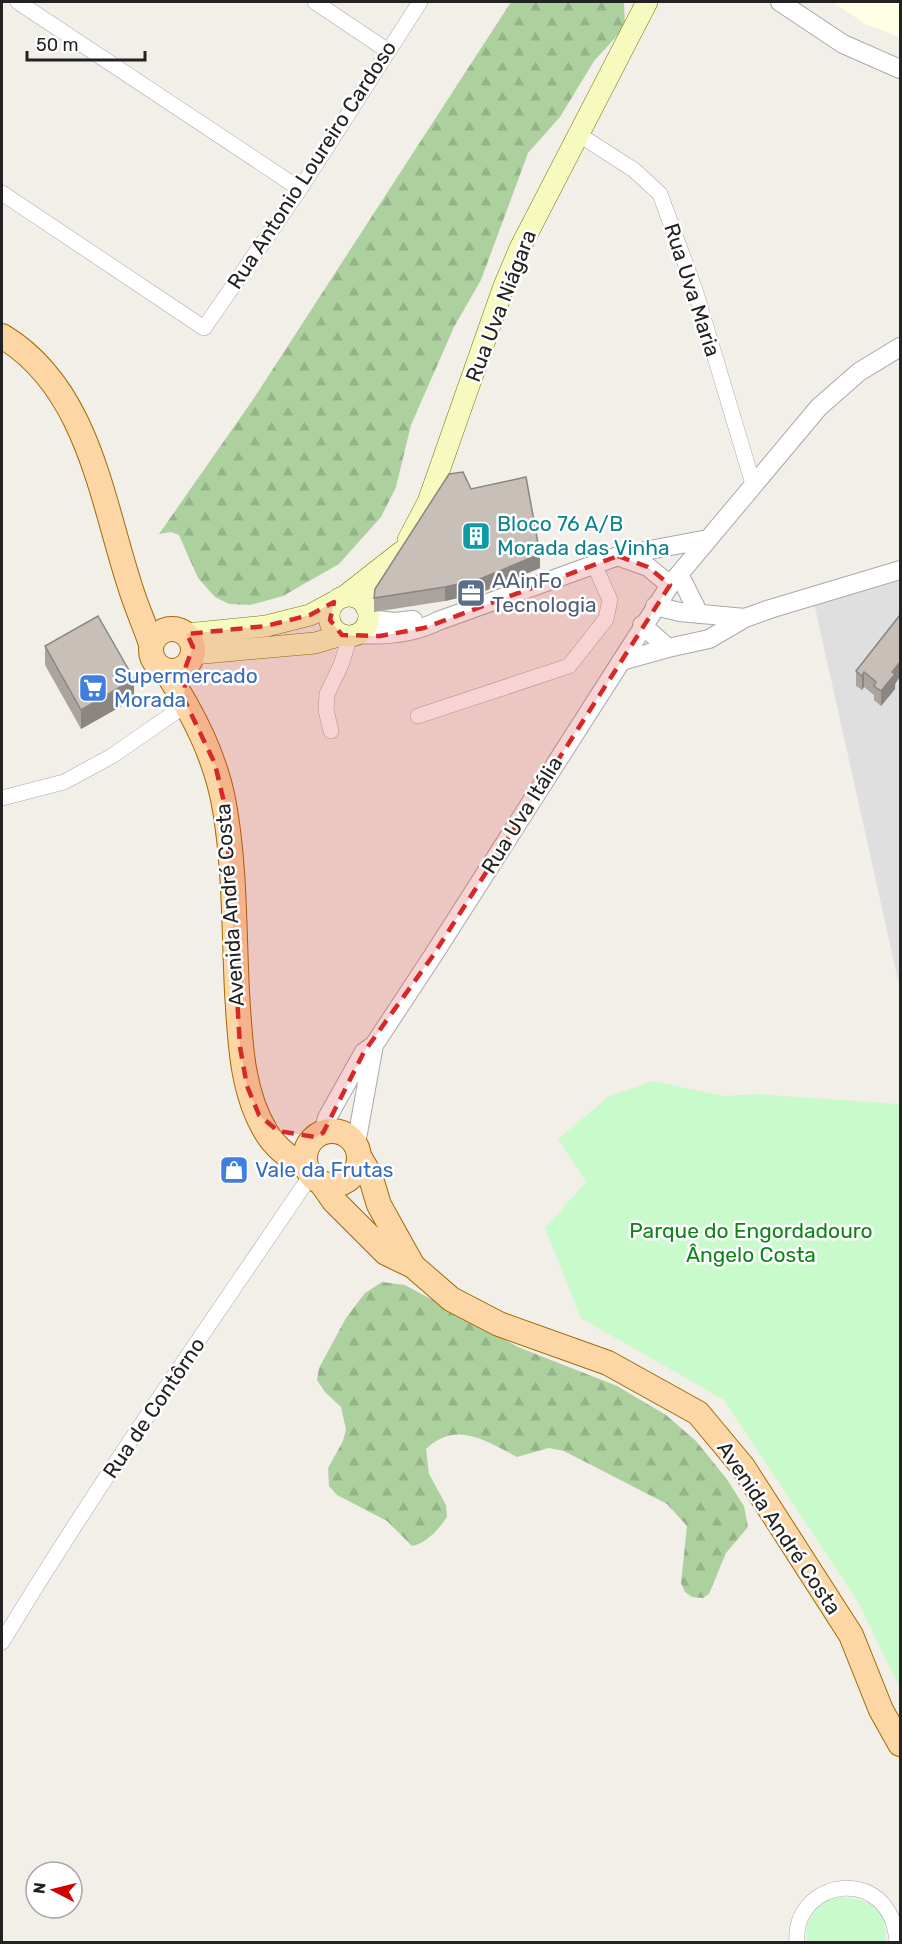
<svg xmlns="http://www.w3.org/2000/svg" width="902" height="1944" font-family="Rubik,sans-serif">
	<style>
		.residential { fill: #e0dfdf }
		.education { fill: #ffffe5 }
		.forest { fill: url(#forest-firs) }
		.park { fill: #c8facc }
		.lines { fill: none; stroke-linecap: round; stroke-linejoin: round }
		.minor-casing { stroke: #a9a9a9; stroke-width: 16 }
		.tertiary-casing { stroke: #a9a9a9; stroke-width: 20 }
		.secondary-casing { stroke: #707d05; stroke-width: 22 }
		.primary-casing { stroke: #a06b00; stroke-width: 26 }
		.minor { stroke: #fff; stroke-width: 15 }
		.tertiary { stroke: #fff; stroke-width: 18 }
		.secondary { stroke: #f7fabf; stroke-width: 21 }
		.primary { stroke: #fcd6a4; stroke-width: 24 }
		.wall { fill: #aba49e }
		.shaded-wall { fill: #8b8681 }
		.building { fill: #c7bfb8; stroke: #8b8681; stroke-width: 1.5 }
		.marked { fill: #d62828; fill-opacity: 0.2; stroke: #d62828; stroke-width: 4.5; stroke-dasharray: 12 8; stroke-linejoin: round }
		.labels { text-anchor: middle; stroke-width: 5; stroke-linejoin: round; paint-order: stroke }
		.street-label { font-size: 21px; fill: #222; stroke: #fff }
		.culture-label { font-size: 21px; fill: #0d838f; stroke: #fff; text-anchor: start }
		.service-label { font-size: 21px; fill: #4e5e75; stroke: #fff; text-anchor: start }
		.shop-label { font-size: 21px; fill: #366cbe; stroke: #fff; text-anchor: start }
		.park-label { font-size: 21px; fill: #0c8416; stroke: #fff }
	</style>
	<defs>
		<pattern id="forest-firs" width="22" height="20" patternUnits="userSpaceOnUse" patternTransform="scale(1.5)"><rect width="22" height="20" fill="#add19e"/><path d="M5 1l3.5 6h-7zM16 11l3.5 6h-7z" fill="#95b388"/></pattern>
	</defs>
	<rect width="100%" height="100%" fill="#f2efe9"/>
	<path class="residential" d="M900,578v411l-86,-386z"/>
	<path class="education" d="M833,2h67v35l-35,-13z"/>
	<path class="forest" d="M511,2h113l1,25 -31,34 -34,56 -32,36 -47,127 -27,47 -43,98 -15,62 -15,30 -42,47 -56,32 -33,9 -21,-1 -14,-7 -17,-19 -19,-43 -8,-3 -12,2 93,-133z
		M382,1282l23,3 113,62 99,39 49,29 30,26 30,37 18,28 4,21 -22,26 -17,41 -6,4 -11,-1 -7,-5 -4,-9 6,-57 -20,-22 -103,-53 -15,-3 -32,9c-31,-16 -60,-37 -91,-8l3,25 17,31 1,12c-8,12 -20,26 -35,29l-25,-25 -50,-26 -8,-9 -1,-18 15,-27 3,-12 -5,-22 -16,-15 -8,-12 2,-12 27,-50 19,-25z"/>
	<path class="park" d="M652,1081l72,15 31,-2 145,10v584l-42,-86 -134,-202 -143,-82 -36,-90 41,-46 -28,-43 50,-42z
		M832,1897c33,0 58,7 53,45h-78c-3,-23 8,-32 25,-45z"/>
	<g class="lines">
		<g class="minor-casing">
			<path id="minor" d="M18,2l282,187
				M315,2l73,49
				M578,134l56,36 26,24 35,96 58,194
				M2,193l202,135 96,-139 120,-187
				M418,716l151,-50 37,-47 4,-19 -16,-36
				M331,731l-5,-21 1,-16 14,-29 9,-29
				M2,798l62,-16 48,-26 75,-52
				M2,1642c96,-159 204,-312 309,-467
				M797,1942c-5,-63 94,-80 100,0"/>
		</g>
		<g class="tertiary-casing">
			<path id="tertiary" d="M780,2l63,42 57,25
				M620,557l28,10 22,18
				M679,574l20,40
				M655,606l25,6 65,6
				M368,619l26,3 19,-2
				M642,625l26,23 41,-9 36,-21 25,-9 130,-39
				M355,634c29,2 58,0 83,-13l180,-65 90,-17
				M621,661l47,-13
				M323,1133l4,-15 37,-66 10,-7 58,-88 238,-372 149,-178 40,-35 41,-25
				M356,1144l18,-99"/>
		</g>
		<g class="secondary-casing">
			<path id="secondary" d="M408,540l20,-38 76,-216 16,-38 127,-246
				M345,596l56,-44
				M329 616a20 20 0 1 1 40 0a20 20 0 1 1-40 0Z
				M366,607l23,-35
				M187,634l79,-8 44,-11 24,-13
				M193,654l122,-11 27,-8"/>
		</g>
		<g class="primary-casing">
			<path id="primary" d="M2,336c85,51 99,160 127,247 6,21 15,40 22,61
				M151 650a21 21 0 1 1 42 0a21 21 0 1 1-42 0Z
				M165,670c28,43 52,89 60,140 10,60 9,122 12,182 3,46 4,99 29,140 9,15 26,28 41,36
				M305 1158a27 27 0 1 1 54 0a27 27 0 1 1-54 0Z
				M359,1156l11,19 9,30 34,61
				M322,1184l12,17 52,52 27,13 38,33 48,25 109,39 90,50 45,54 108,168 30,75 19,34"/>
		</g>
		<use href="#minor" class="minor"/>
		<use href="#tertiary" class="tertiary"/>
		<use href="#secondary" class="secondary"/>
		<use href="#primary" class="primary"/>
	</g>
	<path class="wall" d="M471,489l69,79 -60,25 -35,8 -71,11v-14z
		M900,615l-5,74 -14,17 -7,-6v-5l-10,-8 -2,3 -6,-4v-15z
		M45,646l89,53 -53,30 -36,-64z"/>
	<path class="shaded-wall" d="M540,554v14l-60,25 -35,8v-14z
		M900,662v15l-5,7v5l-14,17v-15l11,-19z
		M864,672v15l-2,3v-14z
		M134,679v20l-53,30v-19z"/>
	<path class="building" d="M463,472l8,17 55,-12 14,77 -60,25 -35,8 -71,11 1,-9 74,-115z
		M900,615v47l-8,10 3,2 -14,17 -7,-5 2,-4 -12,-10 -2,4 -6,-5z
		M98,616l36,63 -53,31 -36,-64z"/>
	<path class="marked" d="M618,556l30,11 22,18 -238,372 -68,95 -41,81 -8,4 -37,-6 -19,-16 -12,-29 -7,-39 -14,-236 -11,-47 -31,-65 2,-33 7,-19 -6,-13 79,-8 44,-11 24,-13 -4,18 12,15 38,1 44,-8z"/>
	<defs>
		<g id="building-square" transform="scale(1.5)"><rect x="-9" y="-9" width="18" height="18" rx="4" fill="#0f9aa8" stroke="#fff"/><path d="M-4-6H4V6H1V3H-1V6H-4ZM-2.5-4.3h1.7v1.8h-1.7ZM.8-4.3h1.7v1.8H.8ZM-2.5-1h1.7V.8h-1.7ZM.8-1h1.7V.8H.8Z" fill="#fff"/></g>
		<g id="office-square" transform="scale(1.5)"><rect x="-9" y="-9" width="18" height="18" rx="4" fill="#5c6f8a" stroke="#fff"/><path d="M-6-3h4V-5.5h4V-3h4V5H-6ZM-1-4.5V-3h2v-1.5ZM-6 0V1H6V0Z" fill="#fff"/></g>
		<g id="supermarket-square" transform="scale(1.5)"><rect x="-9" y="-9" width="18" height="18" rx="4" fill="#3f7fe0" stroke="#fff"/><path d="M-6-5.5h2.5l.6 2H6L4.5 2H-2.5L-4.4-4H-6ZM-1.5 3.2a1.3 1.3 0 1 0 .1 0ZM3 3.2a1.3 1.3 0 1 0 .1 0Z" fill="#fff"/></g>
		<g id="shop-square" transform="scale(1.5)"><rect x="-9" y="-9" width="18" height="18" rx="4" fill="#3f7fe0" stroke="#fff"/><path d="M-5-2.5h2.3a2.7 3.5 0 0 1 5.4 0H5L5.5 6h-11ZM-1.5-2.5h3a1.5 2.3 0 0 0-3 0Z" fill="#fff"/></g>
	</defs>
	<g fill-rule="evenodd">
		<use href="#building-square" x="476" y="536"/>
		<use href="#office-square" x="471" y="593"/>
		<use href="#supermarket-square" x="93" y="688"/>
		<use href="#shop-square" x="234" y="1170"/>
	</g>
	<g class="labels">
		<g class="street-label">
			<text transform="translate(312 165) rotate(-57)" y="7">Rua Antonio Loureiro Cardoso</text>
			<text transform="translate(692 290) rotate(72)" y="7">Rua Uva Maria</text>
			<text transform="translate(501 306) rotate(-69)" y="7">Rua Uva Niágara</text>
			<text transform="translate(522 815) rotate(-58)" y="7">Rua Uva Itália</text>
			<text transform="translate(230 905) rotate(-94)" y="7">Avenida André Costa</text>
			<text transform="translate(154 1408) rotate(-56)" y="7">Rua de Contôrno</text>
			<text transform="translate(779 1528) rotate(56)" y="7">Avenida André Costa</text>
		</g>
		<g class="culture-label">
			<text x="497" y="531">Bloco 76 A/B<tspan x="497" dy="24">Morada das Vinha</tspan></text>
		</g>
		<g class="service-label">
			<text x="492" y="588">AAinFo<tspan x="492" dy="24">Tecnologia</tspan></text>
		</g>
		<g class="shop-label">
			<text x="114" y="683">Supermercado<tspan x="114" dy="24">Morada</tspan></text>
			<text x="255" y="1177">Vale da Frutas</text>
		</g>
		<g class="park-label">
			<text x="751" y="1238">Parque do Engordadouro<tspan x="751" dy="24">Ângelo Costa</tspan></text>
		</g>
	</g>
	<rect width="902" height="1944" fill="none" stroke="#222222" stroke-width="6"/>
	<g transform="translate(54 1890) rotate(277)"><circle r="28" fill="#ffffff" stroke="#a7a7a7" stroke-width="1.5"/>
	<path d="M0-4.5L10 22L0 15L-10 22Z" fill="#d40000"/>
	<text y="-9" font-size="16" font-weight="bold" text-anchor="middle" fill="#222222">N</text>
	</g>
	<path d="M27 51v9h118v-9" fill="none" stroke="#222222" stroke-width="3"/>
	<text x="36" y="51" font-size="18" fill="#222222" stroke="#ffffff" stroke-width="4.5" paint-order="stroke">50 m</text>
</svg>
